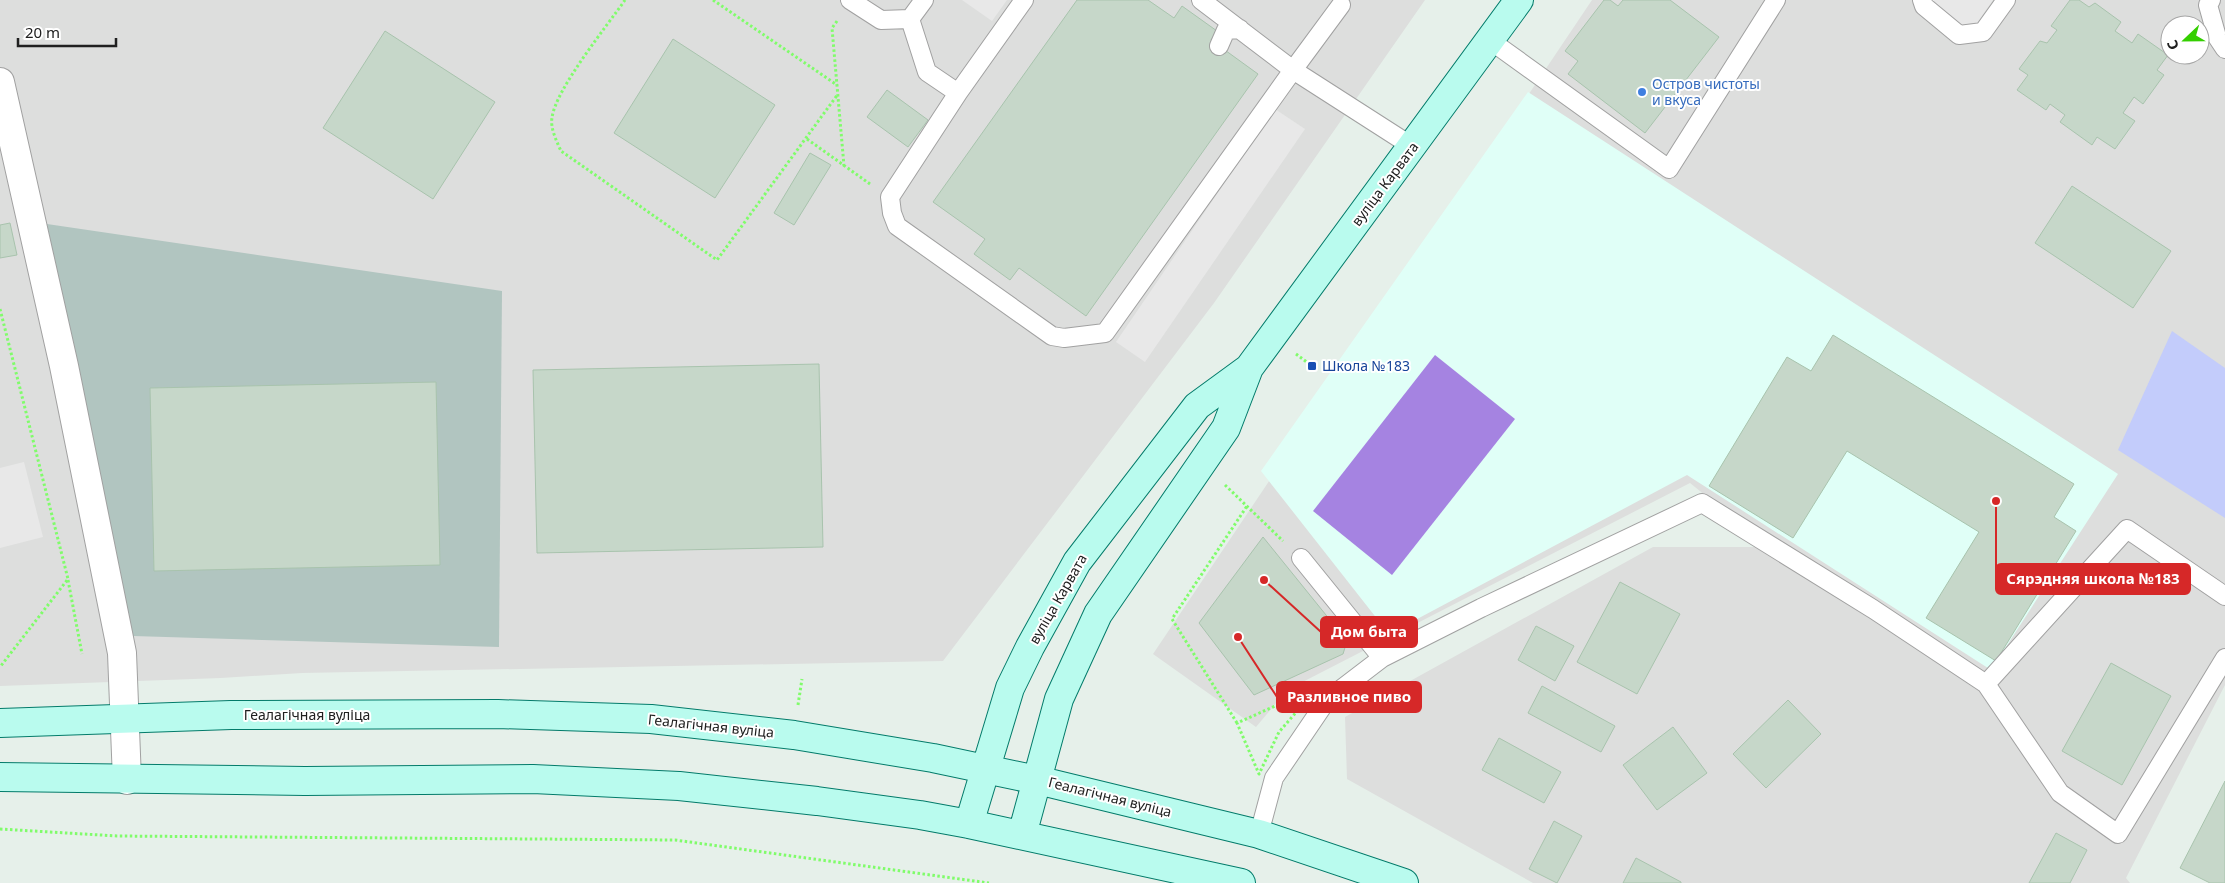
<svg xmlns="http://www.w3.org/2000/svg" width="2225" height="883" font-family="'Noto Sans',sans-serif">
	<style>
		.residential { fill: #dddedd; fill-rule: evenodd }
		.education { fill: #e0fff7 }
		.construction { fill: #b1c5c0 }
		.park { fill: #c3ccfb }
		.pitch { fill: #a583e1 }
		.parking { fill: #e8e8e8 }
		.building { fill: #c6d7c9; stroke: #a8c3ad }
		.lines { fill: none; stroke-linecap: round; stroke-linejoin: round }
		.lane-casing { stroke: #a1a1a1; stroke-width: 20 }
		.street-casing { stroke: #a1a1a1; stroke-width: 30 }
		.secondary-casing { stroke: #037b6a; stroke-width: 30 }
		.path { stroke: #80fc6b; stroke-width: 3; stroke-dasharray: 2.5 2.5; stroke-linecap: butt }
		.lane { stroke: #fff; stroke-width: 18 }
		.street { stroke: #fff; stroke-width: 28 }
		.secondary { stroke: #b9fbee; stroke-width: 28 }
		.shop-dot { fill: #3f7fe0; stroke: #fff; stroke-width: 2 }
		.transit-dot { fill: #1a4fb4; stroke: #fff; stroke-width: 2 }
		.labels { text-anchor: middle; stroke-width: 4; stroke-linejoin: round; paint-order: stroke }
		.shop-label { font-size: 14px; fill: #366cbe; stroke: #fff; text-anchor: start }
		.street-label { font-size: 14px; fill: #202020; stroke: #fff }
		.transit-label { font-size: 14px; fill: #164399; stroke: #fff; text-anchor: start }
		.leader { fill: none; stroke: #d62828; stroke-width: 2 }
		.callout-dot { fill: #d62828; stroke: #fff; stroke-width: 2 }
		.callout { fill: #d62828; stroke: #d62828; stroke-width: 2 }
		.callout-label { font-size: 15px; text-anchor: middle; font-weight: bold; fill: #fff }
	</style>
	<rect width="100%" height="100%" fill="#e6f0ea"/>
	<path class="residential" d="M0,0h1425l-211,303 -271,358 -641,12 -81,5 -221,8z
		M1592,0h633v685l-99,193 4,5h-597l-186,-104 -2,-62 308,-170h116l-79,-64 -403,207 -31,37 -103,-73zM2170,25h30v30h-30z"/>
	<path class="education" d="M1528,92l590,382 -127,196 -304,-195 -298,159 -128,-163z"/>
	<path class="construction" d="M47,224l455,67 -3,356 -366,-11z"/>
	<path class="park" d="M2172,331l53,37v150l-107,-68z"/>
	<path class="pitch" d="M1435,355l80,64 -123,156 -79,-64z"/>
	<path class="parking" d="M962,0h45l-15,21z
		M1924,0h69l-28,40z
		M1275,109l30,20 -160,233 -29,-20z
		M24,462l19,75 -43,11v-80z"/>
	<path class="building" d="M1077,0h71l26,18 8,-12 35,25 -6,9 47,34 -172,242 -67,-48 -9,12 -36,-26 11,-15 -52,-37z
		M1604,0h6l8,6 5,-6h47l49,37 -74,96 -77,-59 10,-13 -13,-10z
		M2070,0h9l10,7 6,-4 26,19 -6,9 17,12 6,-9 30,21 -11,15 7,5 -21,29 -9,-7 -11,16 12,8 -20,28 -18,-12 -5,8 -32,-23 5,-7 -15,-11 -4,6 -29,-20 11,-15 -9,-6 21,-28 7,2 10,-13 -6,-4z
		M385,31l110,71 -62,97 -110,-71z
		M673,39l102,66 -60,93 -101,-65z
		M887,90l41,30 -20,27 -41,-30z
		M810,153l21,12 -37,60 -20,-12z
		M2072,186l99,65 -38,57 -98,-65z
		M10,223l7,32 -17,3v-33z
		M1833,335l241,149 -20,33 22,14 -80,130 -70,-43 53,-86 -132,-81 -54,87 -84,-52 78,-129 24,14z
		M819,364l4,183 -286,6 -4,-183z
		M436,382l4,183 -286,6 -4,-183z
		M1263,537l84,104 -4,13 -89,41 -55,-72z
		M1620,582l60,32 -43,80 -60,-32z
		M1536,626l38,20 -19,35 -37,-21z
		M2111,663l60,33 -49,89 -60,-34z
		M1542,686l73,40 -14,26 -73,-39z
		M1788,700l33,34 -55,54 -33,-34z
		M1673,727l34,46 -50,37 -34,-45z
		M1499,738l62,34 -17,31 -62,-33z
		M2225,781v102h-15l-30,-15z
		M1554,821l28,15 -25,47 -28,-14z
		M2056,833l31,17 -17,33h-41z
		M1636,858l45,24v1h-58z"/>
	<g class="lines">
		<g class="lane-casing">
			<path id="lane" d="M850,0l31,20 29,-1
				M924,0l-14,19 17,53 31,21
				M1024,0l-66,93 -68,104 2,16 5,13 155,110 12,2 41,-5 188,-263 120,77
				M1201,0l92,70 48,-65
				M1922,0l2,6 35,29 24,-3 23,-32
				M2211,0l-3,5 9,32 8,12
				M1491,41l178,128 107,-169
				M1219,46l7,-16 14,-1
				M1301,558l81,100
				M1986,684l74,109 58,41 107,-176
				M1259,834l15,-56 53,-78 55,-42 99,-50 221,-105 171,106 113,75 141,-155 98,67"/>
		</g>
		<g class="street-casing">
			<path id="street" d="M0,82l64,284 58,287 5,127"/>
		</g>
		<g class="secondary-casing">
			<path id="secondary" d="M0,723l231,-8 267,-1 153,5 143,16 139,23 104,22 222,54 145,49
				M0,777l305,4 228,-2 146,7 138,15 103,14 49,9 272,59
				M969,824l41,-136 20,-41 47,-85 120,-156 52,-38
				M1022,835l37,-136 39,-85 128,-186 23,-60 270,-368"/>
		</g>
		<path class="path" d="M625,0c-18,26 -70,90 -73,118 -2,10 5,24 9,33l156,109 121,-166
			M713,0l124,85
			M837,21l-5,7 12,138
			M807,139l63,45
			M0,309l68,270 -68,88
			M1296,354l16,12
			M1225,485l58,56
			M68,580l14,74
			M1318,687l-39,45 -20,42 -22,-51z
			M798,705l4,-26
			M1237,723l-65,-104 75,-113
			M0,829l117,7 558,4 314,43"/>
		<use href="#lane" class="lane"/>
		<use href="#street" class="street"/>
		<use href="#secondary" class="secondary"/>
	</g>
	<circle class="shop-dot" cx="1642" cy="92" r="5"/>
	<rect class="transit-dot" x="1307" y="361" width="10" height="10" rx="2.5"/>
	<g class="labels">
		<g class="shop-label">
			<text x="1652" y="89">Остров чистоты<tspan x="1652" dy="16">и вкуса</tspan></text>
		</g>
		<g class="street-label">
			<text transform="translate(1385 184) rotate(-53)" y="5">вуліца Карвата</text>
			<text transform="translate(1058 599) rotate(-60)" y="5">вуліца Карвата</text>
			<text x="307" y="720">Геалагічная вуліца</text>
			<text transform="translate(711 726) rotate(6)" y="5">Геалагічная вуліца</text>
			<text transform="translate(1110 797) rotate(14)" y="5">Геалагічная вуліца</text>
		</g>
		<g class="transit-label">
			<text x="1322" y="371">Школа №183</text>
		</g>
	</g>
	<path class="leader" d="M1996 501L1996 579M1264 580L1321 632M1238 637L1277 697"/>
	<g class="callout-dot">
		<circle cx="1996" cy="501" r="5"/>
		<circle cx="1264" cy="580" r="5"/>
		<circle cx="1238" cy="637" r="5"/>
	</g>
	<g class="callout">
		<rect x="1996" y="564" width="194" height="30" rx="5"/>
		<rect x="1321" y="617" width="96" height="30" rx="5"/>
		<rect x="1277" y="682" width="144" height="30" rx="5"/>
	</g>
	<g class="callout-label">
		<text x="2093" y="584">Сярэдняя школа №183</text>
		<text x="1369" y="637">Дом быта</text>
		<text x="1349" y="702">Разливное пиво</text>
	</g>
	<g transform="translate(2185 40) rotate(248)"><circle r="24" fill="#ffffff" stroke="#a6a6a6"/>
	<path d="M0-4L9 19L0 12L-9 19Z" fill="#34cf00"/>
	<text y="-8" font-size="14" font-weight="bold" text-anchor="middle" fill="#202020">С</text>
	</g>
	<path d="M18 38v8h98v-8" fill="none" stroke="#202020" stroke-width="2.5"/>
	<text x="25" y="38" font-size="15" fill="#202020" stroke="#ffffff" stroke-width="4" paint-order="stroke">20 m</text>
</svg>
